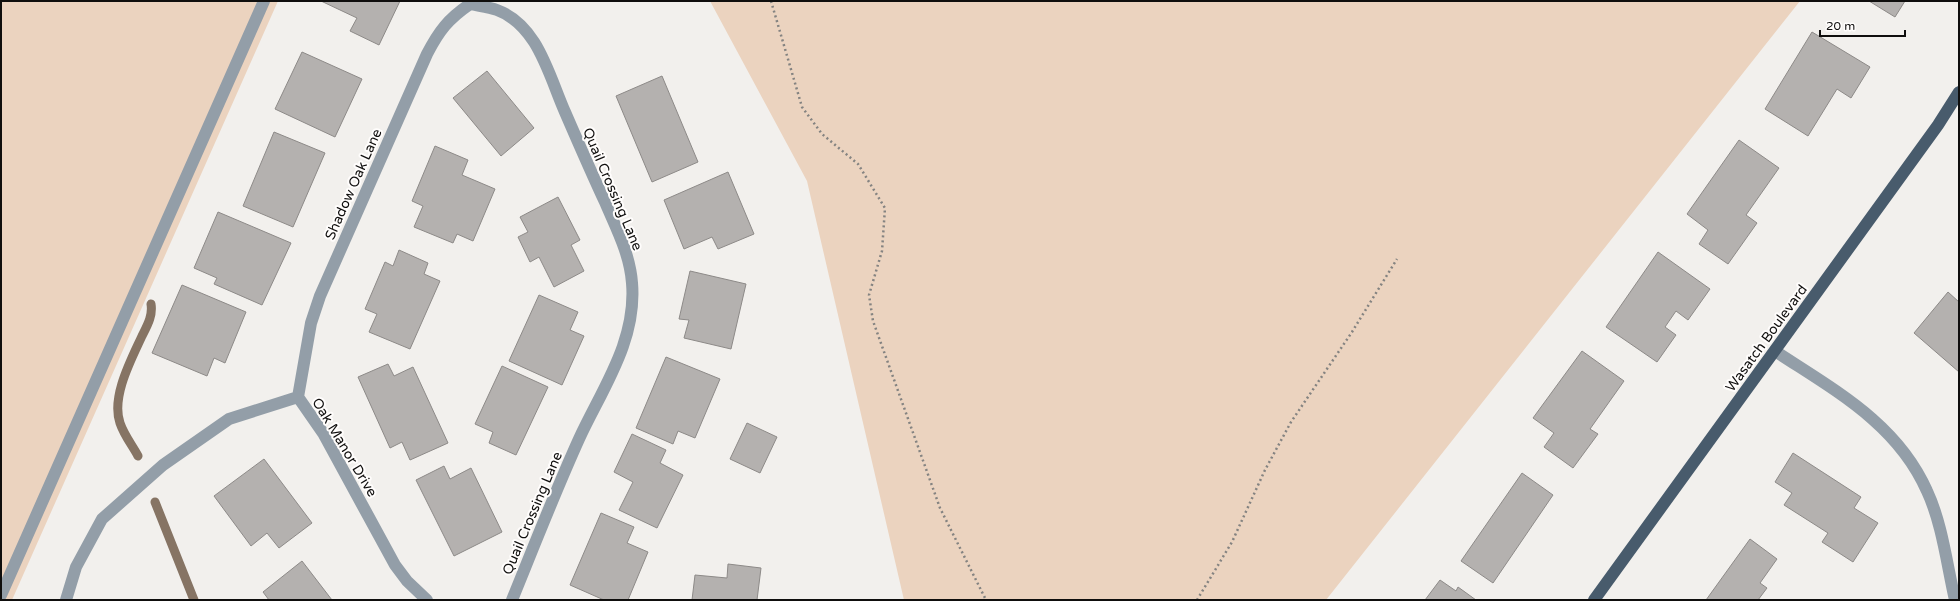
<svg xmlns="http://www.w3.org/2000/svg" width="1960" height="601" font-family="'Varela Round',sans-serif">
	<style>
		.green { fill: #ebd3bf }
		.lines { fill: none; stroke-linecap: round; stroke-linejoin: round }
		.stream { stroke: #867464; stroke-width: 9 }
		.building { fill: #b4b1af; stroke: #8d8a88 }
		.path { stroke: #848381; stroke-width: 2.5; stroke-dasharray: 2 3; stroke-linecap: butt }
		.minor { stroke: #939ea8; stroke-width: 12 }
		.major { stroke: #485b6c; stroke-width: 12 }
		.labels { text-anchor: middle; stroke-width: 4; stroke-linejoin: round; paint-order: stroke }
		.street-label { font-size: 14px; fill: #0f0e0d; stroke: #fffdfc }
	</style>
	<rect width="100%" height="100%" fill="#f2f0ed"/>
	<path class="green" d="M1,1h277l-266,599h-11z
		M710,1h1090l-474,599h-422l-97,-419z"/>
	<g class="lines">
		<path class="stream" d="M138,456c-6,-11 -14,-21 -18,-33 -9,-26 11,-63 22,-87 5,-10 11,-20 9,-32
			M155,502l39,98"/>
	</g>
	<path class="building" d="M321,1h79l-21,44 -29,-14 7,-13z
		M1869,1h36l-10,16z
		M1812,32l58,35 -19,31 -14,-9 -29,47 -43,-27z
		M302,52l60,27 -27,58 -60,-28z
		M487,71l47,57 -33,28 -48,-58z
		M662,76l36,86 -46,20 -36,-86z
		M274,132l51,21 -32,74 -50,-21z
		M1739,140l40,28 -33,47 11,8 -29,41 -29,-20 9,-14 -21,-16z
		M435,146l33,14 -6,15 33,14 -22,52 -16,-7 -4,9 -39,-16 9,-21 -11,-5z
		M728,172l26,62 -36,15 -6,-12 -28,12 -20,-49z
		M558,197l22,43 -9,5 13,26 -30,16 -15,-30 -9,5 -12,-25 10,-5 -8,-15z
		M218,212l73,31 -29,62 -48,-21 3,-6 -23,-10z
		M399,250l29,13 -4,11 16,7 -30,68 -41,-17 8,-18 -12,-5 20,-47 8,4z
		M1658,252l52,37 -22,31 -12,-9 -11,16 11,8 -19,27 -51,-35z
		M690,271l56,13 -15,65 -47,-11 5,-18 -10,-1z
		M182,285l64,27 -21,51 -11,-5 -7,18 -55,-23z
		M1948,292l11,10v70l-45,-39z
		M539,295l39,17 -8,18 14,6 -22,49 -53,-24z
		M1582,351l42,30 -34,48 8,5 -25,34 -29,-21 10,-14 -21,-15z
		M666,357l54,22 -25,59 -17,-7 -5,13 -37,-16z
		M388,364l6,12 19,-9 35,76 -38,17 -8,-18 -12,6 -32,-71z
		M502,366l46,21 -32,68 -27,-12 4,-11 -18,-8z
		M747,423l30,14 -17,36 -30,-14z
		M632,434l34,16 -6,13 23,12 -26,53 -38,-18 14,-28 -19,-10z
		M1793,453l68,44 -7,11 24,15 -25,39 -31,-20 6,-9 -44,-28 8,-12 -17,-11z
		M264,459l48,64 -33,25 -12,-15 -16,13 -37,-50z
		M444,466l6,13 21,-11 31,64 -48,24 -38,-76z
		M1522,473l31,22 -60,88 -32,-22z
		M601,513l33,14 -7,16 21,9 -20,48h-24l-34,-15z
		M1750,539l27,20 -17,24 7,5 -9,12h-52z
		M302,561l30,39h-63l-6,-8z
		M728,564l33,4 -4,32h-65l3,-25 32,3z
		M1440,580l16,11 2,-4 18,13h-51z"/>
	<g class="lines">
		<path class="path" d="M771,1l31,106 20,27 36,30 27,44 -3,43 -13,44 4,26 67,187 46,92
			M1197,600l35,-58 33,-72 26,-48 61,-90 45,-73"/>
		<path class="minor" d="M470,4c9,2 19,3 27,6 41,15 52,66 68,102 13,30 26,60 40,90 11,26 25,52 27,81 5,58 -30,106 -53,156 -24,53 -45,107 -67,161
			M1775,351c59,39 122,72 152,140 15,32 20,74 28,109
			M298,397l13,-74 9,-27 107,-242c12,-23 21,-35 43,-50v-3
			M298,397l25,36 72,132 12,16 20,19
			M1,595l263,-594
			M66,600l10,-33 26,-48 61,-54 66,-46 69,-22"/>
		<path class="major" d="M1594,600l344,-475 21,-33"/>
	</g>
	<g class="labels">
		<g class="street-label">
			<text transform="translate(353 184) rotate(-66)" y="5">Shadow Oak Lane</text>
			<text transform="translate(613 189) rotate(67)" y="5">Quail Crossing Lane</text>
			<text transform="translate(1766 338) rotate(-54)" y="5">Wasatch Boulevard</text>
			<text transform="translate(345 447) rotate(59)" y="5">Oak Manor Drive</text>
			<text transform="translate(532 513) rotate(-67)" y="5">Quail Crossing Lane</text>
		</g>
	</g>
	<rect width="1960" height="601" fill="none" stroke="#0f0e0d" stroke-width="4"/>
	<path d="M1820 30v6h85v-6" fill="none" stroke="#0f0e0d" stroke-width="2"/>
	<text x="1826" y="30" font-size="12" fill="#0f0e0d" stroke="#fffdfc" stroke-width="3" paint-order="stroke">20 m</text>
</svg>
